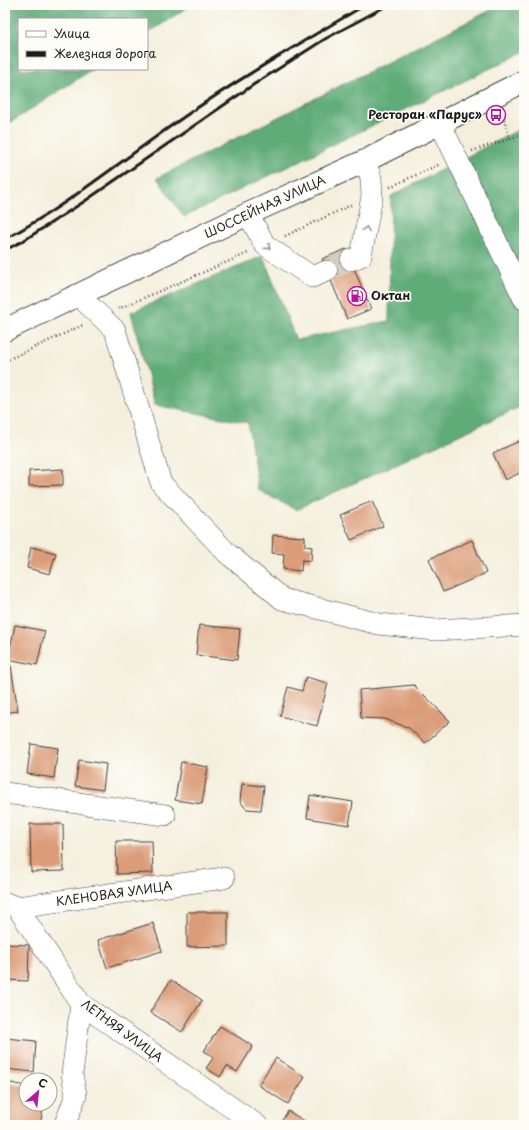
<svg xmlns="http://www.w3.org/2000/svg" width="529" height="1130" font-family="'Playpen Sans',sans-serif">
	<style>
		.forest { fill: #5eac78; stroke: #3d644a }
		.building { fill: #db9d79 }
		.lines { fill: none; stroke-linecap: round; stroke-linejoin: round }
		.minor-tunnel { stroke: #d4cfc0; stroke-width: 21; stroke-dasharray: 21 10; stroke-linecap: butt }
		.minor-casing { stroke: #3c3c39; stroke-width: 22 }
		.major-casing { stroke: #3c3c39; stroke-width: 24 }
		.path { stroke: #3c3c39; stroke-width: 2.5; stroke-dasharray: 1 3; stroke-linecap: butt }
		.minor { stroke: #fff; stroke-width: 21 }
		.major { stroke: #fff; stroke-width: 22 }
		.rail { stroke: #1c1c1c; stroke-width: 3 }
		.oneway { stroke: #999 }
		.labels { text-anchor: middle; stroke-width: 3.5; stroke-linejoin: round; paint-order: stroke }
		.poi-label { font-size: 12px; font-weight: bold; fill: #1c1c1c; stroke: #fdfcf7; text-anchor: end }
		.street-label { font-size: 12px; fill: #1c1c1c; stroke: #fdfcf7 }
	</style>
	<rect width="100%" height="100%" fill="#fdfcf7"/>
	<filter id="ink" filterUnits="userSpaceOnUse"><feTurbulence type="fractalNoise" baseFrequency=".025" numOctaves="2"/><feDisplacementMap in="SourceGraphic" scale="8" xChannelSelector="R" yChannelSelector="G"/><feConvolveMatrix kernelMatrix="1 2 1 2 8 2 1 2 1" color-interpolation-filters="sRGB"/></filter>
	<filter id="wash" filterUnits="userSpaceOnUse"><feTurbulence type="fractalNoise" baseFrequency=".012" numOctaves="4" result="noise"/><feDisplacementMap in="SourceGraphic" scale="16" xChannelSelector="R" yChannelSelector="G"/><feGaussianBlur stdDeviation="0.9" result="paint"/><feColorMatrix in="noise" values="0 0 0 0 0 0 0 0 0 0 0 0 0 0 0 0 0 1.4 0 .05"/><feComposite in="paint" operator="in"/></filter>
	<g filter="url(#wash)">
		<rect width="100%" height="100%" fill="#f4efdd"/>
		<path class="forest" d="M5,5h186l-44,29v-15h-128v50h74l-88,57z
			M501,5h23v47l-340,165 -27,-39z
			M524,127v278l-228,105 -38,-20 -10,-67 -93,-18 -24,-93 132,-56 33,84 93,-19 2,-125z"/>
		<g id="blocks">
			<path class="building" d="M346,249l25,60 -24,10 -25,-60z
				M524,439v32l-19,9 -12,-27z
				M63,469v16l-34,1v-15z
				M372,501l11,25 -32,14 -11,-25z
				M273,535l32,2v9l7,1 -1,14 -9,-1 -1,11 -18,-2 1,-15 -12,-1z
				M472,540l14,33 -43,19 -14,-33z
				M31,547l25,6 -6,21 -23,-6z
				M15,625l30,6 -8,34 -29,-6z
				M199,625l41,4 -3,31 -41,-5z
				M11,666l7,45 -13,2v-46z
				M306,677l22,6 -11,43 -37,-10 8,-29 14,4z
				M414,685l36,36 -25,22 -16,-15 -24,-9 -24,-1 -2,-28z
				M31,744l27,4 -4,30 -27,-4z
				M79,760l27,4 -3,26 -28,-4z
				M181,762l27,5 -6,37 -27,-4z
				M242,784l22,2 -3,24 -15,-1 -6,-8z
				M310,795l43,7 -4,23 -42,-7z
				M30,824h33l1,47 -33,1z
				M116,841h36l1,32 -36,1z
				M187,912h41v34l-41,1z
				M153,923l9,28 -55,17 -9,-28z
				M5,944l24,1 -1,36 -23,-1z
				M171,980l31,20 -20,32 -32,-20z
				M220,1026l33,20 -16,26 -10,-6 -7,11 -14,-9 8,-11 -10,-6z
				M5,1038l31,3 -2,31 -29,-3z
				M276,1058l29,19 -17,27 -30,-19z
				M6,1082l20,4v18h18l-4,21 -35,-1z
				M288,1111l23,14h-32z"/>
		</g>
	</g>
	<g filter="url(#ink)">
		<use href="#blocks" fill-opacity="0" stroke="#3c3c39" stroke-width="1"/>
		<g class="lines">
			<path class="minor-tunnel" d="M327,271l24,-11"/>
			<g class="minor-casing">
				<path id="minor" d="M440,123l84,176
					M248,214l17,31 47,32 15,-6
					M351,260l10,-4 11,-60 -1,-18 -6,-17
					M79,296l36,34 46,153 66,70 55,46 97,25 56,6 89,-5
					M5,793l160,22
					M6,903l11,4 207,-29
					M17,907l64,97 176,121
					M65,1124l11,-29 -4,-21 9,-70"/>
			</g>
			<g class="major-casing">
				<path id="major" d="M5,330l243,-116 117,-53 159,-80"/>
			</g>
			<path class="path" d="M495,119l8,-3 7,23
				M472,151l52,-17
				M390,187l50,-23
				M285,236l66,-31
				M118,309l130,-56
				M5,361l78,-36"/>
			<use href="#minor" class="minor"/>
			<use href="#major" class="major"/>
			<path class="rail" d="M5,239c61,-33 116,-78 173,-118 60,-42 124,-79 187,-116
				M5,250l18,-9 62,-40 168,-116 72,-46 63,-34"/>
		</g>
		<defs><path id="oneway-chevron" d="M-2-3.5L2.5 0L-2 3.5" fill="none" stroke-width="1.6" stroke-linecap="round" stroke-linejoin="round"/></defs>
		<g class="oneway">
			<use href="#oneway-chevron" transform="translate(366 229) rotate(-80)"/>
			<use href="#oneway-chevron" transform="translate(268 247) rotate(41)"/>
		</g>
	</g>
	<defs>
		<g id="bus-ring" transform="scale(1)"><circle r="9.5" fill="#fdfcf7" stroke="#b5179e" stroke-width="1.5"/><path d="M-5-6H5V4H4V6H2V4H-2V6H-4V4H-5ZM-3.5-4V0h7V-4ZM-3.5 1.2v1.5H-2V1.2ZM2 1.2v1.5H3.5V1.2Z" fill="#b5179e"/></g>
		<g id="fuel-ring" transform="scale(1)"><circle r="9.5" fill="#fdfcf7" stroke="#b5179e" stroke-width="1.5"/><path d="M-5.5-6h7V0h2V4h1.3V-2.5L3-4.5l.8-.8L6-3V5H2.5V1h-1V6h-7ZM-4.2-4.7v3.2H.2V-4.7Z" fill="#b5179e"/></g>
	</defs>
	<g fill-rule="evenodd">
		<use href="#bus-ring" x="496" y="115"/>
		<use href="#fuel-ring" x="357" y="296"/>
	</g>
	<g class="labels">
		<g class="poi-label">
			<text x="482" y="119">Ресторан «Парус»</text>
			<text x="371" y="300" text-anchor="start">Октан</text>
		</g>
		<g class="street-label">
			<text transform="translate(265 207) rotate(-25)" y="4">ШОССЕЙНАЯ УЛИЦА</text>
			<text transform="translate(114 894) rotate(-8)" y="4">КЛЕНОВАЯ УЛИЦА</text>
			<text transform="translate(122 1031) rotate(36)" y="4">ЛЕТНЯЯ УЛИЦА</text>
		</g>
	</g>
	<rect width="529" height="1130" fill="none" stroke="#fdfcf7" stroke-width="20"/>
	<rect x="18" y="18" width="130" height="52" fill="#fdfcf7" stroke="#a3a29f"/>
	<rect x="26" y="31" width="20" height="6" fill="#ffffff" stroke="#a3a29f"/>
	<text x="54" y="38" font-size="12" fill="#1c1c1c">Улица</text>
	<rect x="26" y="51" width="20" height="6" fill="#1c1c1c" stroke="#a3a29f"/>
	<text x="54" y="58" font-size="12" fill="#1c1c1c">Железная дорога</text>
	<g transform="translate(38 1092) rotate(28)"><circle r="19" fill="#fdfcf7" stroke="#a3a29f"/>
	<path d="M0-3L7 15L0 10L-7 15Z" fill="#b5179e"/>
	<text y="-6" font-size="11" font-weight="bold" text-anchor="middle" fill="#1c1c1c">С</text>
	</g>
</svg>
